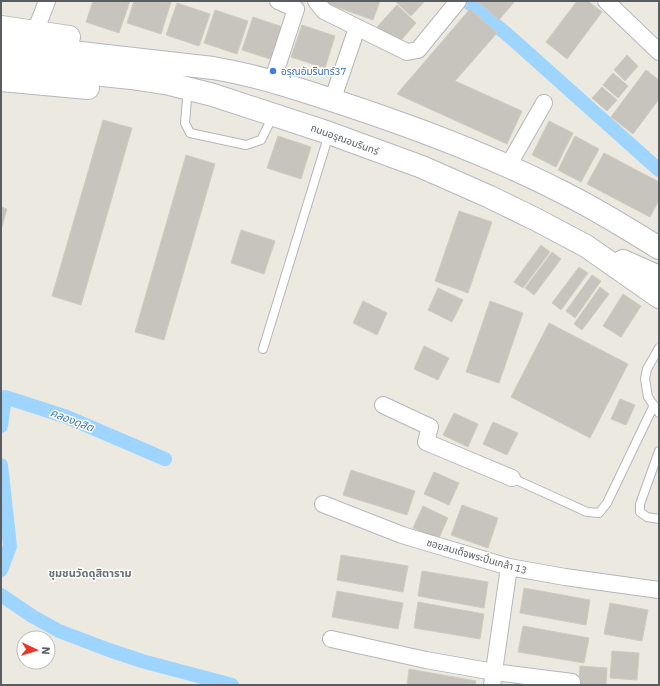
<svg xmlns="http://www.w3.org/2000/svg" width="660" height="686" font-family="'IBM Plex Sans','Noto Sans Thai',sans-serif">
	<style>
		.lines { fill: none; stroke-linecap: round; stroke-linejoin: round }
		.canal { stroke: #9dd5ff; stroke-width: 14 }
		.building { fill: #c7c4bd; stroke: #d1cbbe }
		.service-casing { stroke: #b3b6bb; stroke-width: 10 }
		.minor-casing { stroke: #b3b6bb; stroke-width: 18 }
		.secondary-casing { stroke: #b4b7bd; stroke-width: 24 }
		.service { stroke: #fff; stroke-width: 8 }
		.minor { stroke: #fff; stroke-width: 16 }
		.secondary { stroke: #fff; stroke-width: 22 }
		.shop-dot { fill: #3f7fe0; stroke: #fff; stroke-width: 1.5 }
		.labels { text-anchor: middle; stroke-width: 3; stroke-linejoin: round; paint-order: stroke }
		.shop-label { font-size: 10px; fill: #366cbe; stroke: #fff; text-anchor: start }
		.street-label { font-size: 10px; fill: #595d61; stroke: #fff }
		.water-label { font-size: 11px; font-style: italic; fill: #3b75b0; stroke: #fff }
		.neighbourhood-label { font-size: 11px; font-weight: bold; fill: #6a6f73; stroke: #fff }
	</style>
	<rect width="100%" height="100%" fill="#ece9e0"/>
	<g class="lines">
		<path class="canal" d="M467,1l42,35 150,134
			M1,426l4,-29 62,20 98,42
			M1,465l9,81 -9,24
			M1,595l31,21 27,15 50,19 33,11 90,24"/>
	</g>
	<path class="building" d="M93,1h37l-11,32 -33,-11z
		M134,1l37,1 -10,32 -34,-11z
		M320,1h60l-7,19z
		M395,1h30l-14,15z
		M477,1h38l-16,19z
		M577,1h11l14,11 -35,47 -21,-17z
		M177,3l33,11 -11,32 -33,-11z
		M397,5l19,18 -19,22 -20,-18z
		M470,9l27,24 -42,48 67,30 -15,33 -110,-50z
		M215,10l33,11 -11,33 -33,-11z
		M253,17l33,11 -10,33 -34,-11z
		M302,25l33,11 -10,32 -34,-11z
		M627,55l11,11 -13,15 -11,-11z
		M646,70l13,10v19l-26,35 -22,-17z
		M613,73l15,13 -10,12 -15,-13z
		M602,87l15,13 -10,11 -15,-13z
		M103,120l29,8 -51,177 -29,-9z
		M549,121l24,12 -17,34 -24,-12z
		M278,136l33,11 -10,32 -34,-11z
		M575,136l24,13 -18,33 -23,-12z
		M604,153l55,29v18l-9,17 -63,-33z
		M186,155l29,9 -51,176 -29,-8z
		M1,207l6,2 -6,21z
		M459,211l33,11 -24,71 -33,-12z
		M241,230l34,11 -11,33 -33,-11z
		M541,245l9,7 -27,36 -9,-6z
		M552,252l9,7 -27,36 -9,-7z
		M579,267l9,6 -27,37 -9,-7z
		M592,275l9,6 -26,37 -9,-7z
		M600,287l9,7 -27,36 -8,-6z
		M438,288l25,12 -11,22 -24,-12z
		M623,294l18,12 -20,31 -18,-11z
		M363,301l24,12 -10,22 -24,-12z
		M490,301l33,12 -24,70 -33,-11z
		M549,323l79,41 -38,74 -79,-41z
		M424,346l25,12 -11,22 -24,-11z
		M620,399l15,6 -9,20 -15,-6z
		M454,413l24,11 -10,23 -25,-12z
		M493,422l25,11 -11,22 -24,-11z
		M351,470l64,21 -8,24 -64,-20z
		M434,472l25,11 -10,22 -25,-11z
		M462,505l36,13 -10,30 -37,-13z
		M423,506l25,12 -10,22 -25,-12z
		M341,555l67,11 -5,26 -66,-12z
		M422,571l66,11 -4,26 -66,-12z
		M524,588l66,12 -4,25 -66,-12z
		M337,591l66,12 -5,26 -66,-12z
		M418,602l66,12 -4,25 -66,-11z
		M610,603l38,7 -6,31 -38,-7z
		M523,626l66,12 -5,25 -66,-11z
		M612,651l27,2 -2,27 -27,-2z
		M580,666l27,2 -1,17h-27z
		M409,669l67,12 -1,4h-68z"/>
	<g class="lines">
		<g class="service-casing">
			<path id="service" d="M187,99l-2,24 5,10 56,12 15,-5 12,-24
				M659,348l-12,21 -2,10 3,18 11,16
				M263,349l66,-215
				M659,451l-19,53v8l7,5 12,2
				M512,478l75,34 12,1 8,-10 47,-98"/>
		</g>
		<g class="minor-casing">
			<path id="minor" d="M316,1l8,10 83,41 11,-2 40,-49
				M606,1l53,51
				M35,32l12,-31
				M272,82l24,-73 -18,-8
				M332,101l25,-73
				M508,166l36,-63
				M383,405l47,22 -4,15 86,36
				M323,504l79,31 107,32 56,10 94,13
				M331,639l95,21 68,12 78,10
				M492,685l17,-118"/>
		</g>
		<g class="secondary-casing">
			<path id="secondary" d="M1,27l68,10
				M1,44l212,24c47,8 92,23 137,38 72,24 144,51 212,86 34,17 65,36 97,56
				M1,64l130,14 39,6 43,11 116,38 93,34 68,30 47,23 49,26 73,51
				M1,80l87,8
				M623,261l36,16"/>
		</g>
		<use href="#service" class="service"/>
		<use href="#minor" class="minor"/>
		<use href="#secondary" class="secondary"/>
	</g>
	<circle class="shop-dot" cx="273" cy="71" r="4"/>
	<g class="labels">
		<g class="shop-label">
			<text x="281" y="75">อรุณอัมรินทร์37</text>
		</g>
		<g class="street-label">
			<text transform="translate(345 139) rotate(20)" y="4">ถนนอรุณอมรินทร์</text>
			<text transform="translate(477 556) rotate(16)" y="4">ซอยสมเด็จพระปิ่นเกล้า 13</text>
		</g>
		<g class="water-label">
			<text transform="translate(72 420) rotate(21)" y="4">คลองดุสิต</text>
		</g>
		<g class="neighbourhood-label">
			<text x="90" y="577">ชุมชนวัดดุสิตาราม</text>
		</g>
	</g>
	<rect width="660" height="686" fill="none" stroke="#595d61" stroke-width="4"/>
	<g transform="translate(36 650) rotate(94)"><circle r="19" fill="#ffffff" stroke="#bdbec0"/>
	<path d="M0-3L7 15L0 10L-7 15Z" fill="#e93729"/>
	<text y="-6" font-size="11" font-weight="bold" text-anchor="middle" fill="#595d61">N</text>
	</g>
</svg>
